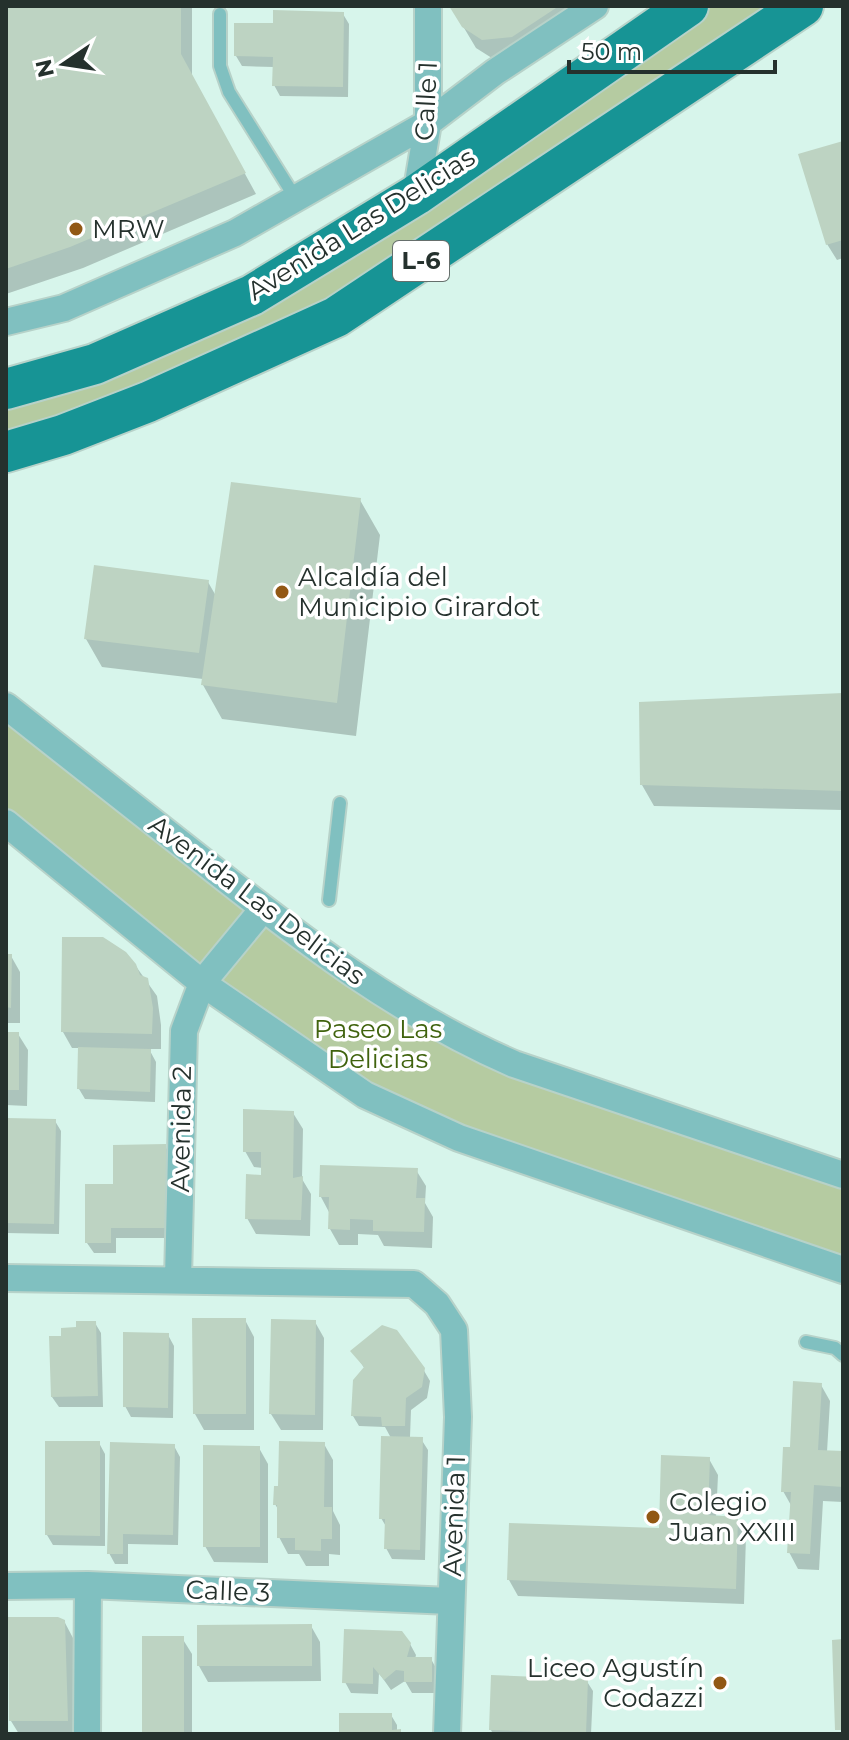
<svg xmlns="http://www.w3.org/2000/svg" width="849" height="1740" font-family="Montserrat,sans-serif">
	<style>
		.green { fill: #b5cba1 }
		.shadow { fill: #0003 }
		.building { fill: #bdd3c2 }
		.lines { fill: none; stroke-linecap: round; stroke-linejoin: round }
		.service-casing { stroke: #b7d2c9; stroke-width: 16 }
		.minor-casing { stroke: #b7d2c9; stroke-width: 30 }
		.primary-casing { stroke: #b7d2c9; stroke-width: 44 }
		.service { stroke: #80c0c0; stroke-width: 12 }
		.minor { stroke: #80c0c0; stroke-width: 26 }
		.primary { stroke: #179495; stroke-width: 40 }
		.poi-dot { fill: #925814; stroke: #fff; stroke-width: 3 }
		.labels { text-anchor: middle; stroke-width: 7; stroke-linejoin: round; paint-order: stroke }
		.shield { fill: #fff; stroke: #666f6c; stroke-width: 2 }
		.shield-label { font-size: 24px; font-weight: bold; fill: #25312d }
		.street-label { font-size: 26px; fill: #25312d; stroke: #fff }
		.poi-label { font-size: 26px; fill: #25312d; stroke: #fff; text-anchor: start }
		.park-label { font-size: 26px; fill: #40630e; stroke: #fff }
	</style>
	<rect width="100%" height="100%" fill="#d7f5eb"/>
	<path class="green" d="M688,6h115l-350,233 -390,196 -57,37v-83l246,-94z
		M6,706l448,330 389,139v95l-478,-175 -359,-272z"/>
	<path class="shadow" d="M6,6h186v71l64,117 -173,74 -77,26z
		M451,6h151l-107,54 -19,-12z
		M343,14l6,10 -1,73 -68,-1 -6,-11v-18l-32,-1 -6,-10 39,-31z
		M843,143v115l-6,2 -10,-16z
		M360,500l20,35 -24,201 -134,-17 -19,-34v-6l-101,-12 -16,-28 122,-57 8,14z
		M843,695v115l-189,-4 -12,-21z
		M6,956h5l9,16v51h-14z
		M135,965l22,31 4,29v24h-12l7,13 -1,40 -70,-3 -6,-10 1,-41h-8l-9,-16z
		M6,1034h12l10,16 -1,56 -21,-1z
		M293,1113l10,16 -1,50 9,15 -1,42 -54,-2 -9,-16 16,-41v-9l-9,-1 -9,-16z
		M6,1120l49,1 6,10 -2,103 -53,-1z
		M165,1146l6,11 1,81h-56v15h-22l-7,-10 28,-57z
		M416,1170l10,16 -1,17 8,14 -1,31 -48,-2 -6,-11 -20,-1v11h-19l-9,-16v-15l-9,-17z
		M245,1320l9,17v93h-50l-9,-16z
		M315,1322l9,16 -1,92h-42l-10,-16z
		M95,1323l6,10 2,74h-44l-7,-10 11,-59z
		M168,1335l6,11 -1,72 -42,-1 -6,-11z
		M353,1351l70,18 7,12 -3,17 -16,12 -1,27 11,2 7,11 -3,110 -33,-1 -6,-11 1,-20 -6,-10 10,-80 -6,-11 -26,-1 -6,-10 12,-47z
		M821,1385l9,16 -3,51 16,1v49l-20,-1 -4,69 -21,-1 -9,-17 3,-45 -9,-16 9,-42z
		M99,1443l6,11v92l-52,-1 -6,-10z
		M324,1444l9,16v51l7,14v30l-11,-1v12h-23l-7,-12h-11l-9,-17v-26l-4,-7z
		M174,1446l6,11 -2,88 -50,-1v20h-13l-6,-11z
		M259,1448l9,16v99l-54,-1 -9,-16z
		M709,1459l9,16 -2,43 21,1 9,16 -2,69 -226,-8 -9,-16 151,-50z
		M64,1621l9,17 3,96h-57l-8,-13z
		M311,1626l9,16 1,39 -113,1 -9,-16z
		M182,1638l10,16v80h-48z
		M410,1644l6,11 -1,4h16l6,11v23h-25l-7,-12 -14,9 -12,-17 -1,21 -27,-1 -6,-11z
		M586,1680l7,11 -2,43h-98l-2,-4z
		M391,1715l6,10v7l4,2h-60z"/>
	<path class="building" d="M6,6h175v48l65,119 -176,74 -64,22z
		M449,6h110l-47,31 -30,3 -20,-13z
		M273,10l71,2 -1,75 -71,-1 1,-29 -39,-1v-33h39z
		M843,141v99l-17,5 -28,-91z
		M231,482l130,16 -24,205 -136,-18z
		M94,565l115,15 -10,73 -115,-14z
		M843,693v98l-203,-6 -1,-83z
		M62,937h41l23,15 10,12 4,11 8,3 5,30 -1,26 -91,-2z
		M6,954h6l-1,54 -5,-1z
		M6,1032h13v58h-13z
		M78,1047l73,2 -1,43 -73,-3z
		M243,1109l51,2 -1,67 10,-2 -2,44 -56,-1 1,-45 15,1v-23h-18z
		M6,1118l50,1 -2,105 -48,-1z
		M166,1144l1,84h-56v15h-26v-59h28v-39z
		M320,1165l98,3 -2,30h9l-1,34 -51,-1v-11l-23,-1v11l-22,-1 1,-32h-10z
		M192,1318h54v96h-53z
		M271,1319l45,1 -1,95 -46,-1z
		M76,1321h20l2,75 -47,1 -2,-61h12v-8l15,-1z
		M382,1325l15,5 28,38 -3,19 -16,11 -1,28h-23l-1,-9 -30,-1 2,-36 11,-13 -14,-16z
		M123,1332l46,1 -1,75 -45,-1z
		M793,1381l29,2 -4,67 25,1v36l-29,-2 -4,69 -23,-1 4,-61h-10l2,-45h7z
		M381,1436l42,1 -3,113 -36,-1 1,-30h-6z
		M45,1441h55v95l-55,-1z
		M279,1441l46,1 -1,65h8v32h-11v12l-26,-1v-12h-18v-33h-4l1,-19h4z
		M110,1442l65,2 -2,91 -50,-1v20h-16z
		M203,1445l57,1v101h-57z
		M661,1455l49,2 -2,58 30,2 -2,72 -229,-9 2,-57 150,5z
		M8,1617h50l7,3 3,101h-59z
		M312,1624v42h-115v-41z
		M344,1629l58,2 9,12 -4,14h25v25h-28v-11l-8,-1 -12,10 -11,-13v17l-31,-1z
		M142,1636h42v98h-42z
		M843,1639v91h-8l-3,-90z
		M491,1675l97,4 -2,55 -97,-4z
		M339,1713h53v17l9,-1v5h-62z"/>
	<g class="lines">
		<g class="service-casing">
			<path id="service" d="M220,14v52l9,26 67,107
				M329,900l11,-97
				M806,1342l29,6 8,7"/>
		</g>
		<g class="minor-casing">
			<path id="minor" d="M416,195l12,-72v-117
				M6,322l58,-14 171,-75 193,-110 67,-51 100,-66
				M6,706c67,53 134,106 202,159 96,76 193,150 306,199l329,111
				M6,823l196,160 163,112 94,43 384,132
				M6,1278l408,6 23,20 17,26 4,87 -11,317
				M178,1279l6,-248 18,-48 61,-74
				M6,1586l82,-1 362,16
				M87,1734l1,-149"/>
		</g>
		<g class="primary-casing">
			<path id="primary" d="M6,389l89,-25 157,-69 164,-100 272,-189
				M6,452l57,-17 85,-33 188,-85 467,-311"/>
		</g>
		<use href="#service" class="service"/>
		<use href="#minor" class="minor"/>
		<use href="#primary" class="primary"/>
	</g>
	<g class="poi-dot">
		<circle cx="76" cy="229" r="8"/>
		<circle cx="282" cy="592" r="8"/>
		<circle cx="653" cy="1517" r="8"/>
		<circle cx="720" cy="1683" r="8"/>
	</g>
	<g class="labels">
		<rect class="shield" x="393" y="241" width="56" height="40" rx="6"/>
		<g class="shield-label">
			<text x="421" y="269">L-6</text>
		</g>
		<g class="street-label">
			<text transform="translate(426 101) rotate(-87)" y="9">Calle 1</text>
			<text transform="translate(361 224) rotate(-32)" y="9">Avenida Las Delicias</text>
			<text transform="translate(257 900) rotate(37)" y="9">Avenida Las Delicias</text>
			<text transform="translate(181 1129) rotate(-89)" y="9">Avenida 2</text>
			<text transform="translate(454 1516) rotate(-88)" y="9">Avenida 1</text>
			<text transform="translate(228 1591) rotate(2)" y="9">Calle 3</text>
		</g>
		<g class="poi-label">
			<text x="92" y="238">MRW</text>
			<text x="298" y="586">Alcaldía del<tspan x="298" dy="30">Municipio Girardot</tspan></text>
			<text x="669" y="1511">Colegio<tspan x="669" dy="30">Juan XXIII</tspan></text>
			<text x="704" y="1677" text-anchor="end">Liceo Agustín<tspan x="704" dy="30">Codazzi</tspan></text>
		</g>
		<g class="park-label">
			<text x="378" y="1038">Paseo Las<tspan x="378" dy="30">Delicias</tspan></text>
		</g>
	</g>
	<rect width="849" height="1740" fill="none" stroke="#25312d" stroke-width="16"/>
	<g transform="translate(64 64) rotate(257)" stroke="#ffffff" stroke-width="6" paint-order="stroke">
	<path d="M0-6L14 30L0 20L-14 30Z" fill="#25312d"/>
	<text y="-12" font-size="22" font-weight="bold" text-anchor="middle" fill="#25312d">N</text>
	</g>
	<path d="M569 60v12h206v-12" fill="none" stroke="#25312d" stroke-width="4"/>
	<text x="581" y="60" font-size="24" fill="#25312d" stroke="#ffffff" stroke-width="6" paint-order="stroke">50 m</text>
</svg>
